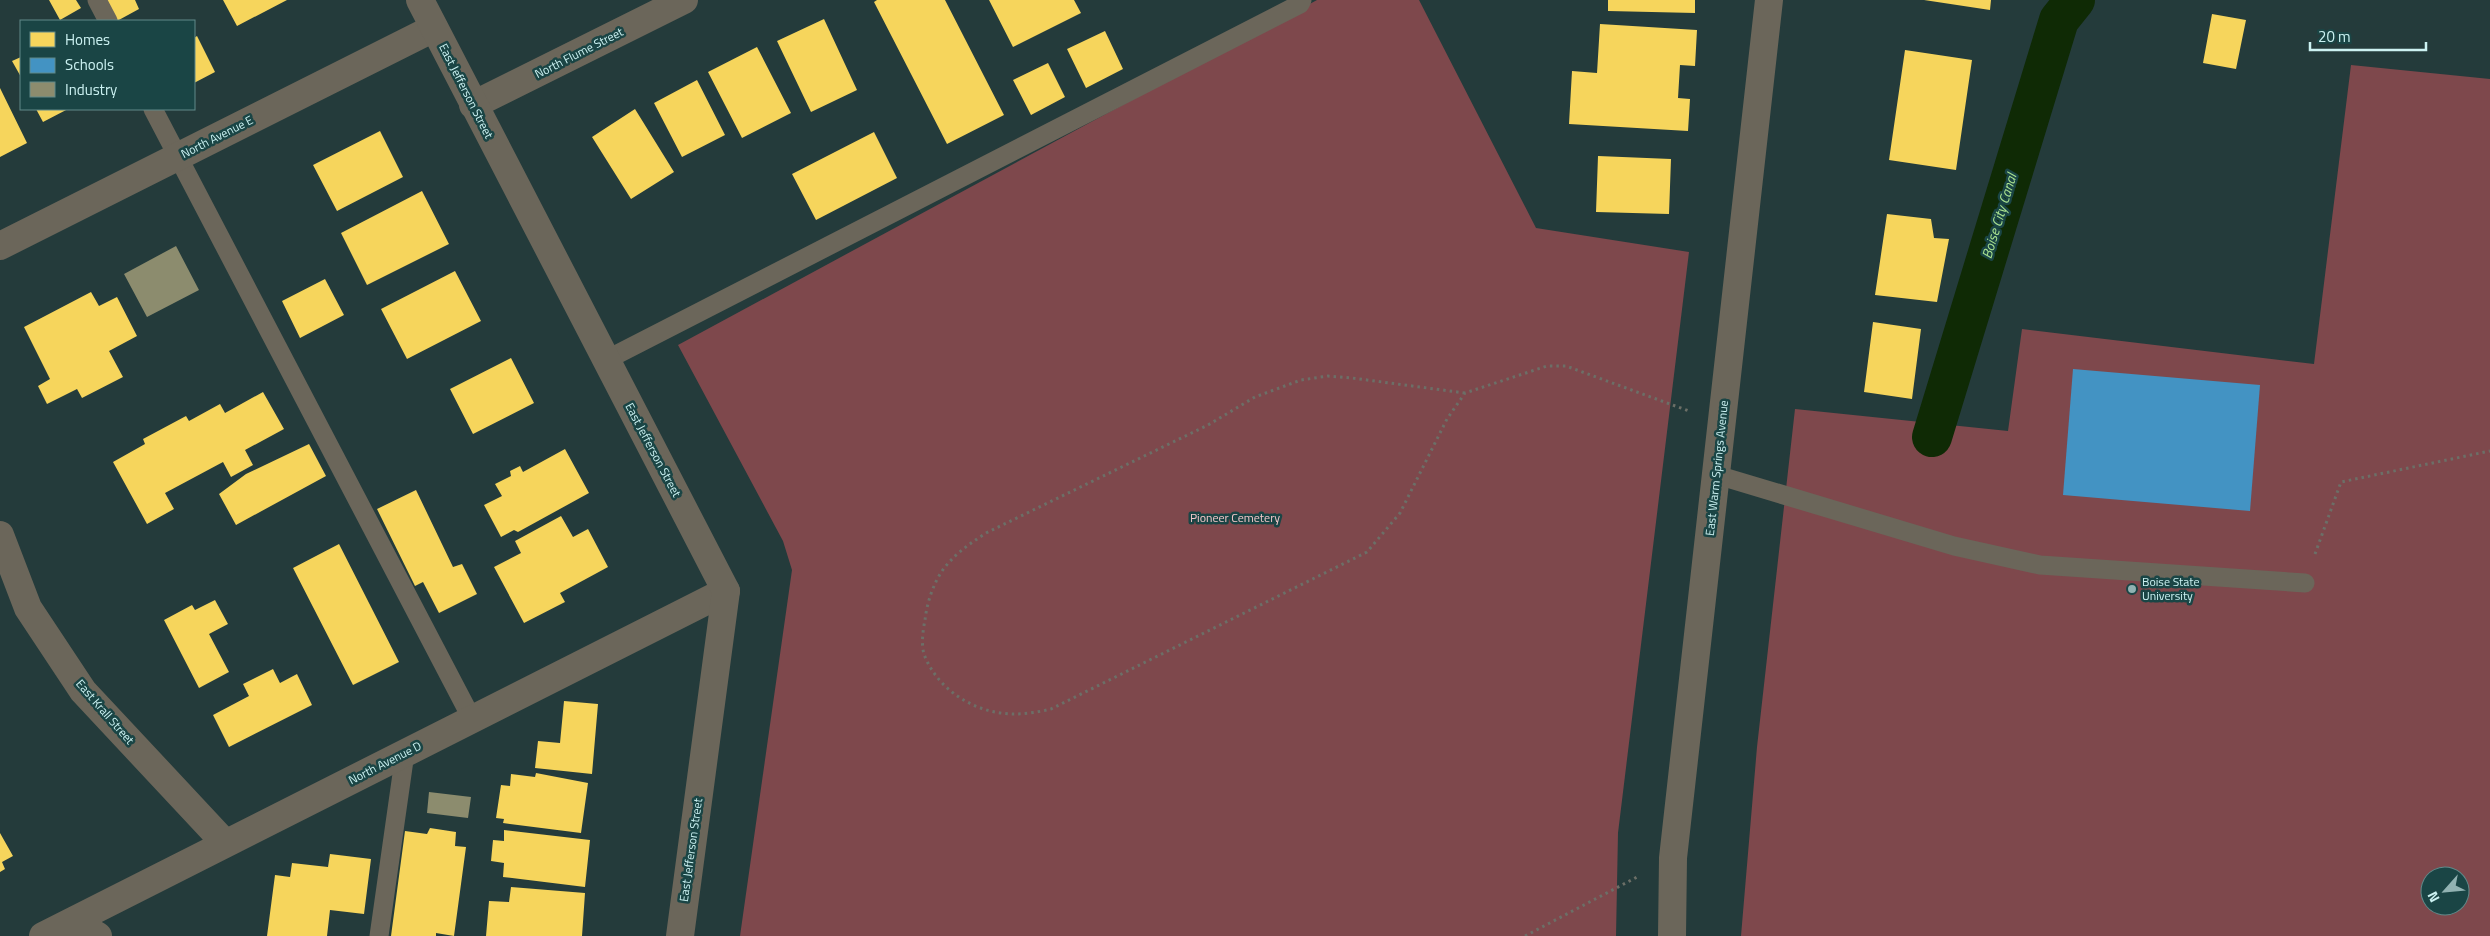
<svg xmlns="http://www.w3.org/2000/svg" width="2490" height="936" font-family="'Titillium Web',sans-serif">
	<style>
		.green { fill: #7e484c; fill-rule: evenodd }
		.homes { fill: #f6d55c }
		.schools { fill: #4393c3 }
		.industry { fill: #8c8c6e }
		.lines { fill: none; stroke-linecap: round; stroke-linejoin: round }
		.canal { stroke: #0f2a05; stroke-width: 40 }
		.path { stroke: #6c6f67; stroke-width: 3; stroke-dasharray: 2.5 4; stroke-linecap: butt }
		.service { stroke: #6b665a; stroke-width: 19 }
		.minor { stroke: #6b665a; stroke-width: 28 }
		.tertiary { stroke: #6b665a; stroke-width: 28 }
		.poi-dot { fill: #91b2b2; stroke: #1a4545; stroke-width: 2 }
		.labels { text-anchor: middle; stroke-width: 5; stroke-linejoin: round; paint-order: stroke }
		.street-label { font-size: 12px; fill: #ccf2f2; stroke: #1a4545 }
		.park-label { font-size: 12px; fill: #f7cacc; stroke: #1a4545 }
		.poi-label { font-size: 12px; fill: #ccf2f2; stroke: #1a4545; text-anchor: start }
		.water-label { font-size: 14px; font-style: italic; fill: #ade691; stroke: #1a4545 }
	</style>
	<rect width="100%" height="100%" fill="#243b3b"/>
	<path class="green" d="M1317,0h102l117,228 153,24 -71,581 -2,103h-876l52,-366 -9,-29 -105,-196z
		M2351,65l139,14v857h-749l16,-189 38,-338 213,22 14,-102 292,35zM2430,876h30v30h-30z"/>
	<path class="homes" d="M49,0h27l5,8 -21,12z
		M106,0h29l4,9 -22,12z
		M223,0h64l-50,26z
		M877,0h68l59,115 -57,29 -73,-142z
		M989,0h85l7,13 -68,34z
		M1608,0h87v13l-87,-2z
		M1924,0h67l-1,10z
		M2212,14l34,6 -10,49 -33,-6z
		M824,19l33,71 -46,22 -34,-71z
		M1600,24l97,6 -2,36 -15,-1 -2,33 12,1 -2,32 -119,-7 3,-53 25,2z
		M1105,31l18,38 -37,19 -19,-39z
		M197,36l18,36 -21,11v-45z
		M757,47l34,66 -49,25 -34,-66z
		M1905,50l67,10 -16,110 -67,-10z
		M21,57v20l-9,-16z
		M1048,63l17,34 -34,18 -18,-35z
		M697,80l28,55 -43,22 -28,-54z
		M0,88l27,55 -27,14z
		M36,109h32l-25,13z
		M635,109l39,63 -43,27 -39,-62z
		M380,131l23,46 -66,34 -24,-46z
		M874,132l23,46 -81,42 -24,-46z
		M1598,156l73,3 -2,55 -73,-2z
		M422,191l27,53 -82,41 -26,-52z
		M1887,214l44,5 3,19 15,1 -12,63 -62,-7z
		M455,271l26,50 -74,38 -26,-50z
		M325,279l19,36 -44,23 -18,-37z
		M91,292l8,14 18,-9 20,39 -28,15 14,26 -41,21 -5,-9 -30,15 -9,-18 12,-7 -26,-52z
		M1873,322l48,7 -9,70 -48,-7z
		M511,358l23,45 -61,31 -23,-45z
		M263,392l21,37 -39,21 8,15 -22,12 -8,-15 -58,31 9,16 -27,15 -34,-62 32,-18 -2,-5 43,-23 3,5 31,-17 5,9z
		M309,444l17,32 -90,49 -17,-31 27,-20z
		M565,449l24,44 -71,39 -4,-2 -13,7 -17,-32 18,-9 -7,-12 16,-8 -1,-5 10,-5 3,6z
		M416,490l37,77 9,-3 15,30 -38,19 -16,-31 -8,4 -38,-77z
		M561,516l12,21 15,-8 20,38 -48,26 5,9 -41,21 -30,-56 27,-14 -6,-12z
		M339,544l60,118 -46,23 -60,-117z
		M215,600l13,24 -19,10 20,38 -30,16 -35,-68 28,-15 3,5z
		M273,669l7,14 17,-9 15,31 -83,42 -16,-32 36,-19 -6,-12z
		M564,701l34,3 -6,70 -57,-6 3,-27 22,2z
		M536,773l52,10 -7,50 -78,-10 1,-4 -8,-1 5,-33 9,1 1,-12 24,3z
		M430,828l26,4 -1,14 11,1 -12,89 -18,-3v3h-45l14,-105 22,3z
		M504,830l86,10 -5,47 -82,-10 1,-14 -13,-2 2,-21 11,1z
		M0,833l13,23 -11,6 3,7 -5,3z
		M330,854l41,5 -7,55 -34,-4 -3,26h-60l8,-61 15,2 2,-14 36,4z
		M511,887l74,6 -3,43h-96l3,-35 20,1z"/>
	<path class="schools" d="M2073,369l187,16 -10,126 -187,-16z"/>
	<path class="industry" d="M176,246l23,44 -52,27 -23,-43z
		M429,792l42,5 -3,21 -41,-5z"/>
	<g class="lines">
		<path class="canal" d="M1932,437l127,-417 16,-20"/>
		<path class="path" d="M1465,393l-113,-15 -24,-2 -27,4 -46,17 -47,28 -222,108c-15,10 -29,19 -41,34 -11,14 -18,35 -20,53 -2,10 -4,24 -1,34 13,36 52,60 90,60 12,0 25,-2 37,-5l316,-157 33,-39 47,-94 18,-26 82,-27h19l123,45
			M2315,554l26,-72 149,-31
			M1525,936l114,-60"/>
		<path class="service" d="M97,0l11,21
			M153,109l319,610
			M606,360l694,-356 2,-4
			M1717,475l237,71 86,19 265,18
			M379,936l26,-183"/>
		<path class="minor" d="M473,105l211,-105
			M0,246l434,-218
			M0,535l28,73 55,83 142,152
			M73,921l25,15
			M43,936l683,-345"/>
		<path class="tertiary" d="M420,0l306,591 -46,345
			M1672,936l1,-78 96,-858"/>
	</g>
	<circle class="poi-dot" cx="2132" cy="589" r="5"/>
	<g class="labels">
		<g class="street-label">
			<text transform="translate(579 53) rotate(-27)" y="4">North Flume Street</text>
			<text transform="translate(466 91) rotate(63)" y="4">East Jefferson Street</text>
			<text transform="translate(217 137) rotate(-27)" y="4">North Avenue E</text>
			<text transform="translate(653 450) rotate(62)" y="4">East Jefferson Street</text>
			<text transform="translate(1717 468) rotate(-84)" y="4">East Warm Springs Avenue</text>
			<text transform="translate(105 712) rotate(49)" y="4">East Krall Street</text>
			<text transform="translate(385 763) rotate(-27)" y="4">North Avenue D</text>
			<text transform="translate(691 850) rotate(-82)" y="4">East Jefferson Street</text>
		</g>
		<g class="park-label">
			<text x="1235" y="522">Pioneer Cemetery</text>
		</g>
		<g class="poi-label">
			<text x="2142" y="586">Boise State<tspan x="2142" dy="14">University</tspan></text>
		</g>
		<g class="water-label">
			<text transform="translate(1999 216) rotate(-73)" y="5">Boise City Canal</text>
		</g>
	</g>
	<rect x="20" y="20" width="175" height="90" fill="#1a4545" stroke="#618a8a"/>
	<rect x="30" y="32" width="25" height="15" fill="#f6d55c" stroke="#618a8a"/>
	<text x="65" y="45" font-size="15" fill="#ccf2f2">Homes</text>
	<rect x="30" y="58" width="25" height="15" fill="#4393c3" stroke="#618a8a"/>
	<text x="65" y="70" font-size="15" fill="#ccf2f2">Schools</text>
	<rect x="30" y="82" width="25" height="15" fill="#8c8c6e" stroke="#618a8a"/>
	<text x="65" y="95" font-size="15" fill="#ccf2f2">Industry</text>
	<g transform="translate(2445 891) rotate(243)"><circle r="24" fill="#1a4545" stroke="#618a8a"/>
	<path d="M0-4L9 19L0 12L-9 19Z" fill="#91b2b2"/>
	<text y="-8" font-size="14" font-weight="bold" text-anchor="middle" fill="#ccf2f2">N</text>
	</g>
	<path d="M2310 42v8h116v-8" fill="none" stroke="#ccf2f2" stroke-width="2.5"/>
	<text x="2318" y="42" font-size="15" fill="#ccf2f2" stroke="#1a4545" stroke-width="4" paint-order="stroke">20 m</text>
</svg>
